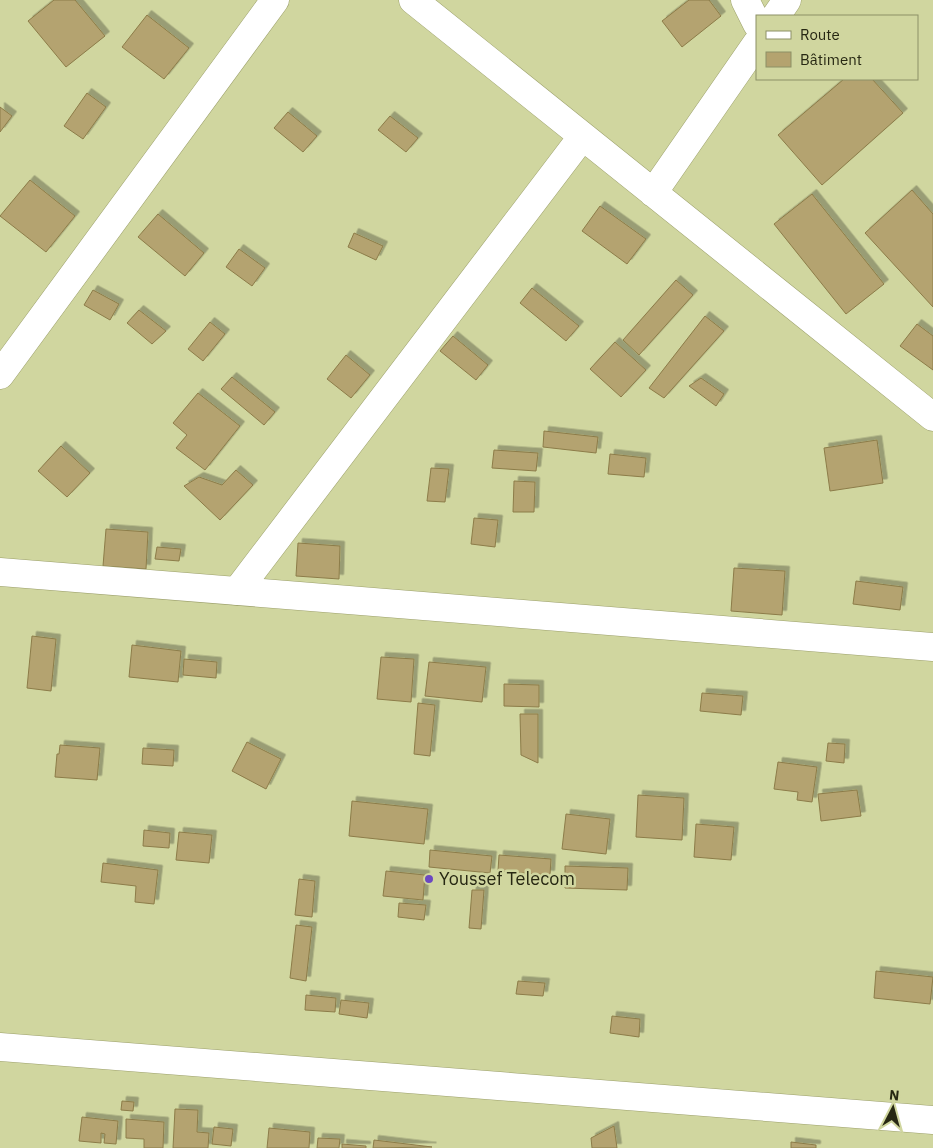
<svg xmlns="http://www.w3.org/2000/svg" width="933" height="1148" font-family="'IBM Plex Sans',sans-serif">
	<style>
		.building { fill: #b4a36f; stroke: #8c7c49; filter: url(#shadow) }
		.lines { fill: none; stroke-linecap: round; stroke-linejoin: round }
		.minor-casing { stroke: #9ca06b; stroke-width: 29 }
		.primary-casing { stroke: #9ca06b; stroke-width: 29 }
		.minor { stroke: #fff; stroke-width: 28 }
		.primary { stroke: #fff; stroke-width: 28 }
		.poi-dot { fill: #6b48c1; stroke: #d0d69f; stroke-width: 2 }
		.labels { text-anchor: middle; stroke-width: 5; stroke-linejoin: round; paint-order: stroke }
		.poi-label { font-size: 18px; fill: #272813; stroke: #d0d69f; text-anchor: start }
	</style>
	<defs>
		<filter id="shadow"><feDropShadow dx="4.5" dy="-4.5" stdDeviation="0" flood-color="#0004"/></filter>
	</defs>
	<rect width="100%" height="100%" fill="#d0d69f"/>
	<path class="building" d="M54,0h21l30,36 -39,31 -38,-46z
		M689,0h20l12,16 -39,31 -20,-26z
		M147,15l42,33 -25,31 -42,-32z
		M844,79h28l31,34 -81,72 -44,-50z
		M87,93l19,14 -23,32 -19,-13z
		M0,107l12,9 -12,16z
		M288,112l29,24 -14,16 -29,-24z
		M390,116l28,22 -12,14 -28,-22z
		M30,180l45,36 -29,36 -46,-36z
		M912,190l21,24v93l-68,-74z
		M812,194l72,90 -38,30 -72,-90z
		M600,206l46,33 -19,25 -45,-33z
		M158,214l46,39 -19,23 -47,-39z
		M354,233l29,13 -7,14 -28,-13z
		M239,249l26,19 -13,18 -26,-19z
		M676,280l17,15 -54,60 -16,-15z
		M532,288l47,38 -13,15 -46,-38z
		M93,290l26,14 -9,16 -26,-15z
		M139,310l27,21 -14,13 -25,-21z
		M705,316l19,15 -60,67 -15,-10z
		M210,322l15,12 -22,27 -15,-12z
		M917,324l16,12v34l-33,-24z
		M453,336l35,29 -12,15 -36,-29z
		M615,342l31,28 -25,27 -31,-28z
		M346,355l24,20 -19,23 -24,-19z
		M232,377l43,35 -11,13 -43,-36z
		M701,378l23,16 -8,12 -27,-20z
		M198,393l42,33 -35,44 -29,-22 11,-13 -14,-12z
		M544,431l54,6 -2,16 -53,-6z
		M877,440l6,43 -53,8 -6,-43z
		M61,446l29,27 -23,24 -29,-26z
		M494,450l44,3 -2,18 -44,-3z
		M610,454l36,4 -2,19 -36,-3z
		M431,468l18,1 -4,33 -18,-1z
		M236,470l17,15 -33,35 -36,-34 15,-9 23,8z
		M514,481l21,1 -1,30h-21z
		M474,518l24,2 -3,27 -24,-3z
		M106,529l42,3 -2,37 -43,-3z
		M298,543l42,3 -1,33 -43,-3z
		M157,547l24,2 -2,12 -24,-2z
		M734,568l51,3 -3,44 -51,-4z
		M856,581l47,6 -3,23 -47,-6z
		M32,636l24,3 -5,52 -24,-3z
		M132,645l49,6 -3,31 -49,-5z
		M381,657l33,2 -3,43 -34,-3z
		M184,659l33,3 -1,16 -33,-3z
		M429,662l57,5 -4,35 -57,-6z
		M504,684l35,1v22l-35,-1z
		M702,693l41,3 -2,19 -41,-4z
		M418,703l17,2 -5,51 -16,-2z
		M520,714h18v49l-17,-8z
		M247,742l34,17 -15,30 -34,-18z
		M828,743l17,1 -1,19 -18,-2z
		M60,745l40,3 -3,32 -42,-3 2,-23h2z
		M143,748l31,2 -1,16 -31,-2z
		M778,762l39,5 -5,35 -15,-2 1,-8 -24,-3z
		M857,790l4,26 -40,5 -3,-27z
		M638,795l46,3 -2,42 -46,-3z
		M352,801l76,8 -4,35 -75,-8z
		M566,814l44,5 -4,35 -44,-5z
		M696,824l38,3 -3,33 -37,-3z
		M144,830l26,3 -1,15 -26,-2z
		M179,832l33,3 -3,28 -33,-3z
		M430,850l62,6 -2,17 -61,-6z
		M499,855l52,4 -1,16 -52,-4z
		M103,863l55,7 -4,34 -19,-2 1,-16 -35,-4z
		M565,866l63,2 -1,22 -62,-2z
		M386,871l39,4 -2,25 -40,-4z
		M299,879l16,2 -3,36 -17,-2z
		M472,890h12l-3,39 -12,-1z
		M399,903l27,2 -2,15 -26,-3z
		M296,925l16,2 -6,54 -16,-3z
		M876,971l57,6 -3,27 -56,-6z
		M518,981l27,2 -2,13 -27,-2z
		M306,995l30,3 -1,14 -30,-2z
		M341,1000l28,3 -2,15 -28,-4z
		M612,1016l28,3 -1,18 -29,-4z
		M122,1101l12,1 -1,9 -12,-1z
		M175,1109l23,1 -1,22 12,1 -1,15h-35z
		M82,1117l36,4 -2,23 -12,-1 1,-9 -4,-1v10l-22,-2z
		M126,1119l38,3 -1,26h-19v-9l-18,-1z
		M614,1126l3,22h-25l-1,-10z
		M214,1127l19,2 -2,17 -19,-2z
		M269,1128l41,4 -1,16h-42z
		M318,1138l22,1 -1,9h-22z
		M374,1140l58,7 -59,1z
		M791,1142l25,3v3h-25z
		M342,1144l24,2v2h-24z"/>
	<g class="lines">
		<g class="minor-casing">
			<path id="minor" d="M413,0l520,417
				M745,0l12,24
				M776,16l11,-16
				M653,193l104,-150
				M0,375l275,-375
				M237,591l345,-454
				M0,1047l933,73"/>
		</g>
		<g class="primary-casing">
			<path id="primary" d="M0,572l933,75"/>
		</g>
		<use href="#minor" class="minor"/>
		<use href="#primary" class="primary"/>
	</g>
	<circle class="poi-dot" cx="429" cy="879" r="5"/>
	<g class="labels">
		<g class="poi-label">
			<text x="439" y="885">Youssef Telecom</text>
		</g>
	</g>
	<rect x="756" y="15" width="162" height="65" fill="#d0d69f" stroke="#8c9067"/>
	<rect x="766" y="31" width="25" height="8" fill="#ffffff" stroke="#8c9067"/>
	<text x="800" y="40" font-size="15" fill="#272813">Route</text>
	<rect x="766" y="52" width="25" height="15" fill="#b4a36f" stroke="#8c9067"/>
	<text x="800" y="65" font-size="15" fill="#272813">Bâtiment</text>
	<g transform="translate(893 1108) rotate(6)" stroke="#d0d69f" stroke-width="4" paint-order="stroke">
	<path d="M0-4L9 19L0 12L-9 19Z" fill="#272813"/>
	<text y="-8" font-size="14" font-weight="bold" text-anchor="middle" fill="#272813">N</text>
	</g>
</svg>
